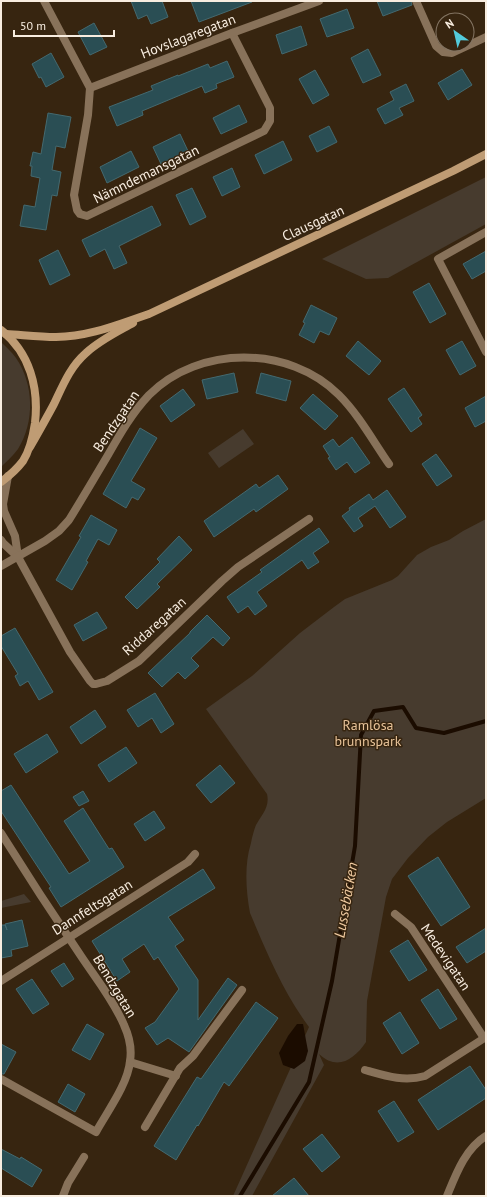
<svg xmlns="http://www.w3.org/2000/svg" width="487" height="1197" viewBox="0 0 487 1197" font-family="'PT Sans',sans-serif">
	<rect width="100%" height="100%" fill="#372510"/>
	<g fill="#473b2e">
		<polygon points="486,177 486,224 388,278 366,279 322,259"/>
		<path d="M1,342c5,5 11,10 15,16 18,26 19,64 2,91 -5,7 -12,13 -17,18z"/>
		<polygon points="243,429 254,444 219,468 208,453"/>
		<path d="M486,519v279l-39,24 -19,15 -20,21 -16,21 -6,18 -19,104 -1,41c-12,18 -29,29 -47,12l5,11 -72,131h-19l76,-169c-26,-35 -42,-74 -59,-114 -4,-22 -6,-48 1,-70 1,-6 3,-13 5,-18 6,-11 14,-18 11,-31l-61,-85 46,-33 48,-43 34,-26 11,-8 47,-19 6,-4 19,-21 14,-8 18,-7 14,-9z"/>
		<polygon points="24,894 31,902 1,908 1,901"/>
	</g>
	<polygon fill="#1b0c00" points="297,1024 303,1024 308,1051 305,1061 294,1069 283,1065 279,1053 288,1036"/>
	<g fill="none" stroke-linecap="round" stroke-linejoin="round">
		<polyline stroke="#1b0c00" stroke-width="4" points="240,1196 309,1082 332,981 355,846 361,735 374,711 403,707 416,728 444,733 486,721"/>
	</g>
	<g fill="#2a4e54" stroke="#44696f">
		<polygon points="131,1 162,1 168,17 151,24 147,15 138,19"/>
		<polygon points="191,1 252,1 252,2 199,22"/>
		<polygon points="377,1 411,1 412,5 383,16"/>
		<polygon points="347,9 354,28 327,37 320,19"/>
		<polygon points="94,23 107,47 90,55 78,32"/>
		<polygon points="301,26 307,45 282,54 276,35"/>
		<polygon points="368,49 381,75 363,83 351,58"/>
		<polygon points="51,53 64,77 46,87 41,77 39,78 32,64"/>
		<polygon points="227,61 234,77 216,84 217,88 205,93 202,86 142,111 143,115 117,126 109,107 153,90 151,86 178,75 178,76 208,64 210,68"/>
		<polygon points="462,69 472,85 448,100 438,83"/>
		<polygon points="315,70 329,95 313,104 299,79"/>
		<polygon points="406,84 414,101 399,108 403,115 385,124 377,109 394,100 390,92"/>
		<polygon points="239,105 247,122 221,134 213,118"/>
		<polygon points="48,113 71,117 65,148 56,146 52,170 61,172 57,196 52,195 46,230 20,226 24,205 35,207 40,178 31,176 32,166 30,166 33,152 41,154"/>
		<polygon points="329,126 337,142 317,152 309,136"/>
		<polygon points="180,134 188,151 161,164 153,147"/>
		<polygon points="283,141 292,160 264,174 255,155"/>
		<polygon points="131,151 139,167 107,183 100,167"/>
		<polygon points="232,168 240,187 222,196 213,177"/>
		<polygon points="192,188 206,217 190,225 176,195"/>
		<polygon points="152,206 161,225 119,246 127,263 114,269 105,249 90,257 82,240"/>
		<polygon points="58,250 70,275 50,285 39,260"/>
		<polygon points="486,251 486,271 472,279 463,264"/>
		<polygon points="429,283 446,314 430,323 413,292"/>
		<polygon points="311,305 337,318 329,335 320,331 314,343 299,335 305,323 303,322"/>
		<polygon points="358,341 381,361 369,375 346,356"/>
		<polygon points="462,341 476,366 460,375 446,350"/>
		<polygon points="234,373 238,392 207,399 202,380"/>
		<polygon points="261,373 291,381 286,401 256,393"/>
		<polygon points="404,388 422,415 418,418 422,424 411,432 388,399"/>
		<polygon points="183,389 195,405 171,422 160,406"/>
		<polygon points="313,394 338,416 325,430 300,408"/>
		<polygon points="486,396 486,421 475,427 465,408"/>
		<polygon points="140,428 157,438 131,481 145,489 138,500 132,497 126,508 103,494"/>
		<polygon points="352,437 370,463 355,473 347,462 336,470 328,458 330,457 323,446 333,439 339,447"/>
		<polygon points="436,454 452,476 437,486 422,464"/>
		<polygon points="278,475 288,489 256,512 254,509 214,537 204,521 256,484 259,488"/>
		<polygon points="387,490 406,517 390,528 375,506 358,518 363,526 354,532 342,516 350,510 349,508 369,494 373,500"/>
		<polygon points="91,515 117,530 109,545 98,539 86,561 88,562 72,590 56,580 81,537 79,536"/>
		<polygon points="319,528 329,542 313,553 319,562 308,569 302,560 257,592 267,606 255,615 248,606 238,613 227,597 262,572 260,570"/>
		<polygon points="179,536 192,550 157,584 160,587 137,609 125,597 160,562 157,559"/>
		<polygon points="97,612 107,628 83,641 74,625"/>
		<polygon points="207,615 230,638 223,646 213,637 191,658 199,666 185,679 178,672 162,687 148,673 190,633 190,632"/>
		<polygon points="15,628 53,692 39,700 28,681 20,686 15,676 18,674 1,646 1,636"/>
		<polygon points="155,693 174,724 161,733 152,718 138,727 127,710"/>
		<polygon points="95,710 106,727 81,744 70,727"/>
		<polygon points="47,734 58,752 26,773 14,754"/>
		<polygon points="126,747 137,763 109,782 98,765"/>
		<polygon points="220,765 235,783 211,803 196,785"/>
		<polygon points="11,785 69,874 90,861 64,821 83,808 109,849 112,848 124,867 61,907 49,888 51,887 1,811 1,791"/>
		<polygon points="83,791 89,801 79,806 73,797"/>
		<polygon points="154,811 165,828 145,841 134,824"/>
		<polygon points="438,857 470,907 441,926 408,876"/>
		<polygon points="203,869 215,888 168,917 184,940 175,946 198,980 198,1020 228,978 237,985 189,1052 168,1038 157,1045 145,1028 155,1022 179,989 158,957 154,960 144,944 122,959 130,972 117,981 92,941"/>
		<polygon points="22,920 28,946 11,950 12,956 1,958 1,925 5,925 7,930 5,924"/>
		<polygon points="486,928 486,951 467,963 456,947"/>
		<polygon points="408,940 427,970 409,981 390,951"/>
		<polygon points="64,963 74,979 62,987 51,971"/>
		<polygon points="32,979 49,1004 33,1014 16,989"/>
		<polygon points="438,989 457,1019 440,1029 421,1000"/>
		<polygon points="256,1002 278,1018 271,1028 229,1086 224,1082 198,1126 197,1125 176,1160 154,1146 197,1077 201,1079"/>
		<polygon points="400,1012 419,1043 402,1054 383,1023"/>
		<polygon points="87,1024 104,1034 90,1060 72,1050"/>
		<polygon points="1,1044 16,1052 4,1074 1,1074"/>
		<polygon points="470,1066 486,1090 486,1098 438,1130 418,1100"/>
		<polygon points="68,1084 85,1094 75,1112 58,1102"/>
		<polygon points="394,1101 414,1132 398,1142 378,1111"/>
		<polygon points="322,1134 340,1157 322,1172 303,1149"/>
		<polygon points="1,1149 20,1159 21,1157 42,1170 32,1187 1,1168"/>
		<polygon points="294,1178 309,1196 272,1196"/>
	</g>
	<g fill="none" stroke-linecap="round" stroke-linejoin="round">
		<g stroke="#88725a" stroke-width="8">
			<polyline points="130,1062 176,1076"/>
			<polyline points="145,1127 180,1068 193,1056 242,990"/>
		</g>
		<g stroke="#88725a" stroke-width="8">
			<polyline points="44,1 90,88 88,115 74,195 77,210 80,214 87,216 264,131 270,121 270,108 232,33"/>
			<polyline points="416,1 436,46 443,52 452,53 486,37"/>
			<polyline points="90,88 232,33 319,1"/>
			<polyline points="486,232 438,259 486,352"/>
			<polyline points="8,476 3,504 4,511 15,536 18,557"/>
			<polyline points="1,540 3,543 18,557 70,652 90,681 93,684 96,684 107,681 139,661 222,581 238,567 309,519"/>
			<path d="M1,566l44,-25 14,-10 10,-11c13,-21 26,-43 39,-65 12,-21 24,-42 41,-60 50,-50 140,-50 190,0 20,20 34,46 50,69"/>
			<path d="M1,833c25,40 51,80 78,120 15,23 34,46 45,72 5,11 8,24 6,36 -2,23 -23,51 -34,71l-95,-53"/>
			<polyline points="395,914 411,927 484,1038"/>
			<polyline points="1,981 188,862 195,854"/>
			<path d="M365,1070c21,6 39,12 60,6l61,-39"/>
			<polyline points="63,1196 68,1183 84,1157"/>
			<path d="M447,1196c9,-22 18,-47 39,-60"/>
		</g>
		<g stroke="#bf9c74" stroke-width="8">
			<path d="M1,330c29,23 38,58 34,93 -2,13 -5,27 -12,38 -6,8 -14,15 -22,21"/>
			<path d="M6,334c17,1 33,3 50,3 33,0 63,-13 93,-23l304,-143 33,-17"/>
			<path d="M30,447c8,-14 16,-28 24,-43 9,-19 16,-37 32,-51 14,-13 31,-21 47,-30"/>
		</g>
	</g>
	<g text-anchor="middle" stroke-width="3" stroke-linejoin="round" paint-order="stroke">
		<g font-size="14" fill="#f8ede0" stroke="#372510">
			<text transform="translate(188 36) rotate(-21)" y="5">Hovslagaregatan</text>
			<text transform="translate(146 174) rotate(-26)" y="5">Nämndemansgatan</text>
			<text transform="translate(313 223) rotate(-25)" y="5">Clausgatan</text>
			<text transform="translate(116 421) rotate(-56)" y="5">Bendzgatan</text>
			<text transform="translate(154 626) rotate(-42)" y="5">Riddaregatan</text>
			<text transform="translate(92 907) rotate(-32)" y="5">Dannfeltsgatan</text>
			<text transform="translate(446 957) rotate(56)" y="5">Medevigatan</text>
			<text transform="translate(115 986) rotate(59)" y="5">Bendzgatan</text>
		</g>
		<g font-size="14" fill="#e8c399" stroke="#372510">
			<text x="368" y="730">Ramlösa<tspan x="368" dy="16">brunnspark</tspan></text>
		</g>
		<g font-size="15" font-style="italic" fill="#f1cba1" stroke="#372510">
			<text transform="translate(346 900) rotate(-80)" y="5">Lussebäcken</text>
		</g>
	</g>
	<rect width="487" height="1197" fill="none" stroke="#f8ede0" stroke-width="4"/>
	<g transform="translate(455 32) rotate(326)"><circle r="19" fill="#372510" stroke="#847563"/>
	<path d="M0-3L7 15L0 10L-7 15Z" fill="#53cbdb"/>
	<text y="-6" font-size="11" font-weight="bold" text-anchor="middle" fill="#f8ede0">N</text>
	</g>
	<path d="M14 30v6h100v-6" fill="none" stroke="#f8ede0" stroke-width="2"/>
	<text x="20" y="30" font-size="12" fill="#f8ede0" stroke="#372510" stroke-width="3" paint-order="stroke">50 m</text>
</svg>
